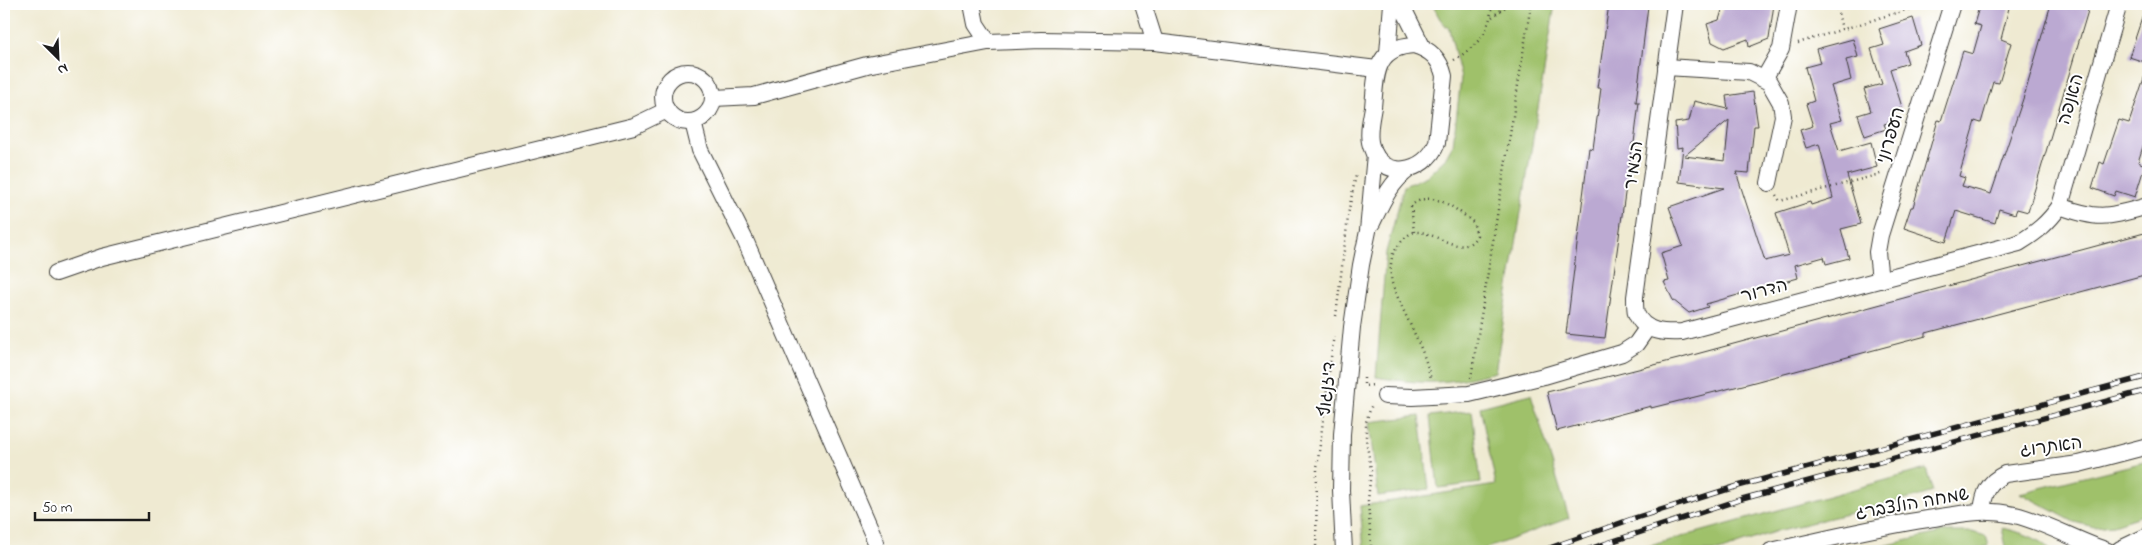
<svg xmlns="http://www.w3.org/2000/svg" width="2152" height="555" viewBox="0 0 2152 555" font-family="'Indie Flower','Playpen Sans Hebrew',sans-serif">
	<rect width="100%" height="100%" fill="#fff"/>
	<filter id="ink" filterUnits="userSpaceOnUse"><feTurbulence type="fractalNoise" baseFrequency=".02" numOctaves="2"/><feDisplacementMap in="SourceGraphic" scale="10" xChannelSelector="R" yChannelSelector="G"/><feConvolveMatrix kernelMatrix="1 2 1 2 8 2 1 2 1" color-interpolation-filters="sRGB"/></filter>
	<filter id="wash" filterUnits="userSpaceOnUse"><feTurbulence type="fractalNoise" baseFrequency=".0096" numOctaves="4" result="noise"/><feDisplacementMap in="SourceGraphic" scale="20" xChannelSelector="R" yChannelSelector="G"/><feGaussianBlur stdDeviation="1.12" result="paint"/><feColorMatrix in="noise" values="0 0 0 0 0 0 0 0 0 0 0 0 0 0 0 0 0 1.4 0 .05"/><feComposite in="paint" operator="in"/></filter>
	<g filter="url(#wash)">
		<rect width="100%" height="100%" fill="#efead2"/>
		<g fill="#9fc16a" stroke="#5e6e43">
			<path d="M1432,4h123l-60,368c-46,12 -72,13 -119,5l10,-125 18,-66 23,-10 18,-17 8,-14 8,-67 -12,-49 -9,-10z"/>
			<polygon points="1531,394 1569,518 1479,551 1364,551 1360,506 1496,485 1480,407"/>
			<polygon points="1472,411 1481,483 1438,488 1430,416"/>
			<polygon points="1420,416 1429,489 1378,496 1369,422"/>
			<polygon points="2148,461 2148,511 2143,515 2113,525 2094,527 2074,522 2020,493"/>
			<polygon points="1926,469 1933,492 1917,497 1777,531 1719,551 1631,551"/>
			<path d="M2002,528c19,5 35,8 49,23h-44z"/>
			<polygon points="1943,532 1972,532 1986,536 1989,546 1968,551 1862,551"/>
		</g>
		<g id="blocks">
			<g fill="#bba9d2" fill-rule="evenodd">
				<polygon points="1609,4 1648,6 1636,102 1639,102 1634,143 1632,143 1605,338 1566,334 1589,148 1593,149 1601,88 1597,88"/>
				<polygon points="1724,4 1774,4 1769,39 1749,47 1748,39 1724,48 1712,42 1707,24 1719,20"/>
				<polygon points="1980,4 2010,4 2001,39 2011,43 1999,83 1993,82 1981,123 1975,121 1959,176 1965,178 1962,186 1991,194 2026,90 2051,4 2090,4 2028,212 2017,209 2015,214 1999,209 1995,223 1956,211 1946,242 1904,228 1911,207 1913,207 1938,120 1941,121 1963,51 1973,54 1981,26 1974,24"/>
				<polygon points="2146,6 2148,6 2148,63 2129,57"/>
				<polygon points="1913,18 1921,45 1904,51 1908,63 1890,69 1902,107 1891,110 1894,121 1884,124 1886,129 1865,136 1858,115 1871,111 1864,89 1882,84 1871,49 1884,45 1879,29"/>
				<path d="M1853,39l5,18 -12,3 5,20 -20,6 11,34 -12,3 9,28 32,-9 6,25 -30,8 14,49 -20,5 8,29 -23,6 -2,-7 -29,8 3,13 -92,26 2,3 -19,6 -16,-13 -9,-18 5,-1 -8,-28 22,-7 -14,-39 55,-19 -45,-6 4,-35 -6,1 -2,-25 14,-2 5,-20 34,8 -2,-13 27,-4 5,34h-4l-5,47 -13,-1 29,89 24,-6 -13,-42 34,-11 1,3 22,-7 -14,-54 -13,4 -6,-18 13,-4 -7,-22 8,-3 -9,-34 15,-4 -4,-14zM1729,120l-4,41 -41,-5z"/>
				<polygon points="2146,72 2148,72 2148,131 2138,162 2145,165 2135,197 2116,191 2114,196 2092,188 2100,162 2104,164 2119,120 2129,123"/>
				<polygon points="2148,232 2148,274 1926,333 1926,336 1747,384 1651,408 1651,406 1557,431 1547,392 1678,359"/>
			</g>
		</g>
	</g>
	<g filter="url(#ink)">
		<use href="#blocks" fill-opacity="0" stroke="#3c3b37" stroke-width="1"/>
		<g fill="none" stroke-linecap="round" stroke-linejoin="round">
			<defs>
				<g id="minor">
					<polyline points="972,4 976,24 988,42"/>
					<polyline points="1143,4 1155,42"/>
					<polyline points="1401,4 1423,48"/>
					<path d="M1675,4l-40,293c0,4 0,12 1,16 8,20 29,20 46,19l337,-89c18,-11 29,-20 41,-37l59,-202"/>
					<path d="M1414,45c17,5 26,14 30,31l-7,67c-12,31 -55,38 -66,3 -4,-12 0,-27 2,-39 3,-31 1,-60 41,-62z"/>
					<polyline points="1388,53 1392,4"/>
					<polyline points="1666,67 1749,72 1769,82 1781,103 1783,116 1769,183"/>
					<circle cx="688" cy="97" r="25"/>
					<polyline points="1764,79 1781,49 1789,4"/>
					<polyline points="714,98 754,96 867,65 988,42 1041,40 1155,42 1377,69"/>
					<polyline points="693,122 700,150 745,240 876,542"/>
					<path d="M2060,206c40,15 48,11 88,0"/>
					<path d="M1372,223c10,-21 18,-40 37,-54"/>
					<polyline points="56,273 102,257 634,126 667,110"/>
					<polyline points="1880,280 1877,252 1880,235 1952,4"/>
					<polyline points="1385,396 1412,397 1469,394 1544,376 1622,353 1636,344 1648,327"/>
					<path d="M1982,511c2,-18 6,-29 23,-37l74,-10 69,-18"/>
					<polyline points="1344,551 1341,490 1342,434 1352,327 1361,265 1368,231 1375,154"/>
					<path d="M1771,551c52,-11 104,-24 157,-32 34,-5 53,-11 87,-4 32,8 62,26 93,36"/>
				</g>
				<polyline id="major" points="2121,551 2148,538"/>
			</defs>
			<use href="#minor" stroke="#3c3b37" stroke-width="18"/>
			<use href="#major" stroke="#3c3b37" stroke-width="22"/>
			<g stroke="#3c3b37" stroke-width="2.5" stroke-dasharray="1 4" stroke-linecap="butt">
				<polyline points="1836,4 1842,29"/>
				<polyline points="1900,4 1902,11"/>
				<polyline points="1492,17 1509,4"/>
				<polyline points="1798,43 1925,4"/>
				<path d="M1454,60c22,-13 38,-29 37,-56"/>
				<polyline points="1776,195 1780,201 1884,173"/>
				<path d="M1414,232l-3,-26c20,-18 44,2 62,16l4,13c-13,26 -42,-5 -62,-3 -9,2 -15,11 -20,18 -5,6 -5,26 -3,33 12,33 32,63 39,97"/>
				<polyline points="1336,316 1349,209 1356,175"/>
				<polyline points="1364,378 1364,386 1375,385"/>
				<polyline points="1471,378 1531,4"/>
				<polyline points="1371,546 1368,501 1371,470 1366,439 1366,422 1372,404"/>
				<polyline points="1316,551 1317,468 1334,334"/>
			</g>
			<use href="#minor" stroke="#fff" stroke-width="16"/>
			<use href="#major" stroke="#fff" stroke-width="20"/>
			<defs>
				<g id="rail">
					<polyline points="1541,551 1632,519 1738,486 2148,376"/>
					<polyline points="1583,551 1742,499 2148,390"/>
				</g>
			</defs>
			<use href="#rail" stroke="#1c1c1c" stroke-width="5.5"/>
			<use href="#rail" stroke="#fff" stroke-width="4" stroke-dasharray="11" stroke-linecap="butt"/>
		</g>
	</g>
	<g text-anchor="middle" stroke-width="4" stroke-linejoin="round" paint-order="stroke">
		<g font-size="18" fill="#1c1c1c" stroke="#fff">
			<text transform="translate(2070 99) rotate(-74)" y="6">האנפה</text>
			<text transform="translate(1890 135) rotate(-73)" y="6">העפרוני</text>
			<text transform="translate(1633 165) rotate(-82)" y="6">הזמיר</text>
			<text transform="translate(1764 290) rotate(-15)" y="6">הדרור</text>
			<text transform="translate(1326 389) rotate(-85)" y="6">דיזנגוף</text>
			<text transform="translate(2051 446) rotate(-8)" y="6">האתרוג</text>
			<text transform="translate(1912 503) rotate(-10)" y="6">שמחה הולצברג</text>
		</g>
	</g>
	<rect width="2152" height="555" fill="none" stroke="#fff" stroke-width="20"/>
	<g transform="translate(58 58) rotate(156)" stroke="#ffffff" stroke-width="4" paint-order="stroke">
	<path d="M0-4L9 19L0 12L-9 19Z" fill="#1c1c1c"/>
	<text y="-8" font-size="14" font-weight="bold" text-anchor="middle" fill="#1c1c1c">N</text>
	</g>
	<path d="M35 512v8h114v-8" fill="none" stroke="#1c1c1c" stroke-width="2.5"/>
	<text x="42" y="512" font-size="15" fill="#1c1c1c" stroke="#ffffff" stroke-width="4" paint-order="stroke">50 m</text>
</svg>
